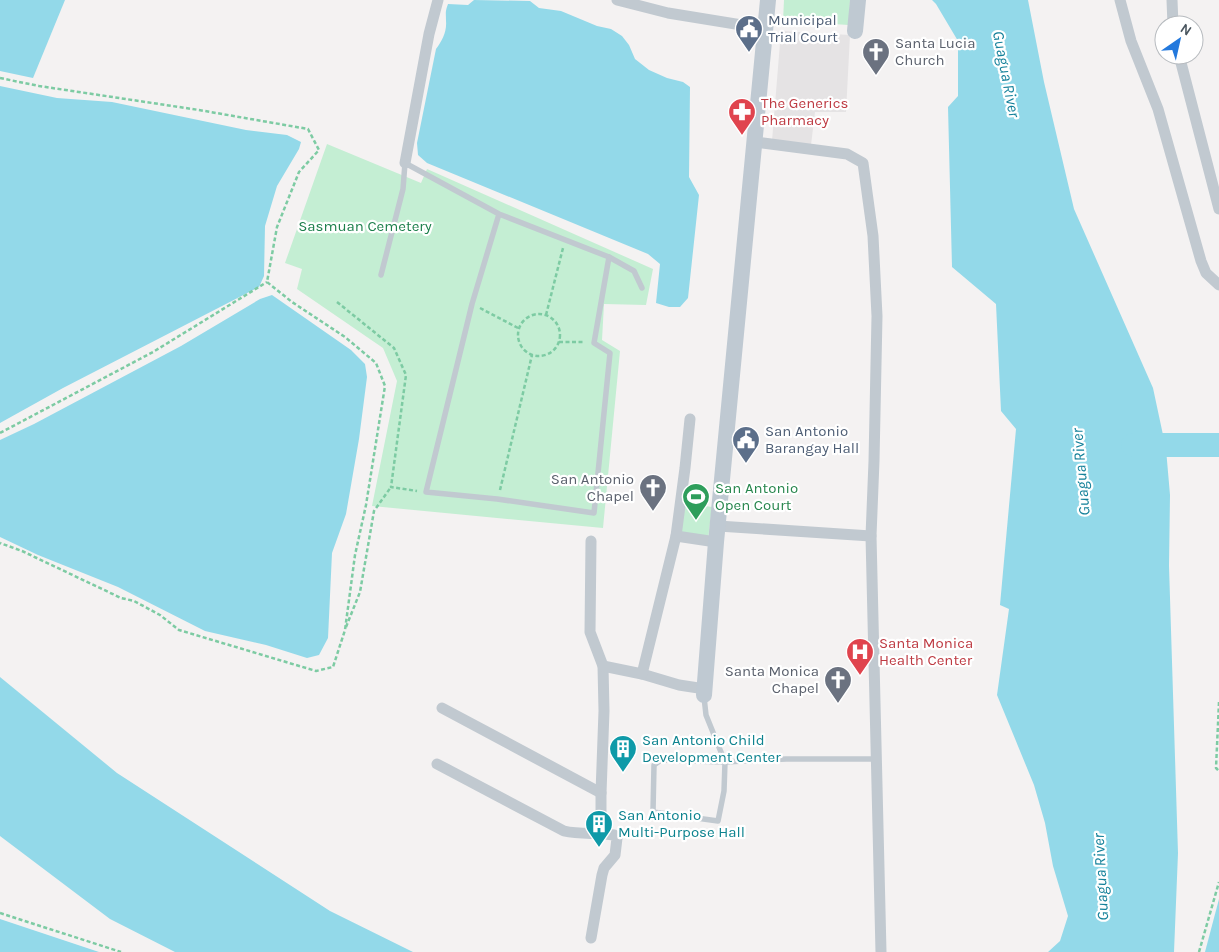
<svg xmlns="http://www.w3.org/2000/svg" width="1219" height="952" viewBox="0 0 1219 952" font-family="Karla,sans-serif">
	<rect width="100%" height="100%" fill="#f4f2f2"/>
	<polygon fill="#e5e3e4" points="781,31 850,35 846,112 815,112 811,145 772,141"/>
	<g fill="#c4eed3">
		<polygon points="784,0 850,0 849,25 783,21"/>
		<polygon points="327,144 421,183 427,169 653,269 646,305 604,304 602,340 620,351 603,528 372,506 397,381 383,348 297,289 302,269 285,263"/>
		<polygon points="683,503 712,507 708,539 680,535"/>
	</g>
	<g fill="#93d9e9">
		<polygon points="0,0 65,0 33,78 0,71"/>
		<path d="M474,0l56,1 9,7 22,3 36,15 14,3 11,7 7,9 6,14 14,11 18,8 16,4 7,5 -1,90 10,18 -11,103 -8,9h-11l-13,-4 4,-39 -12,-10 -221,-91 -9,-8 -1,-12 19,-94c6,-8 11,-17 10,-28 0,-8 -1,-9 2,-17l20,1z"/>
		<polygon points="932,0 1028,0 1044,82 1074,209 1153,388 1166,449 1170,495 1169,566 1178,853 1174,952 1048,952 1060,941 1068,916 1053,866 1045,823 1034,785 997,695 1009,609 1000,605 1016,429 1001,411 996,304 952,267 948,107 958,96 958,41 936,4"/>
		<polygon points="0,86 57,98 112,102 246,130 287,135 301,142 299,149 277,186 265,226 264,276 259,287 63,388 0,423"/>
		<polygon points="272,295 351,350 365,364 367,377 359,439 346,514 332,553 328,638 319,655 307,658 266,645 205,631 118,587 38,555 0,537 0,440 34,424 181,346 260,299"/>
		<polygon points="0,677 117,773 330,911 413,952 175,952 110,919 0,836"/>
		<polygon points="1219,899 1219,952 1205,952"/>
		<polygon points="0,919 99,952 0,952"/>
	</g>
	<g fill="none" stroke-linecap="round" stroke-linejoin="round">
		<polyline stroke="#93d9e9" stroke-width="24" points="1133,445 1219,445"/>
		<g stroke="#7dcba3" stroke-width="2.5" stroke-dasharray="4 2.5" stroke-linecap="butt">
			<polyline points="0,78 39,86 199,110 308,129 319,150 299,172 277,227 267,282 292,302 345,337 376,363 385,386 366,505 355,555 345,630 333,667 316,671 179,630 160,615 134,601 121,598 22,551 0,543"/>
			<polyline points="337,302 394,348 406,375 391,487 417,491"/>
			<polyline points="480,308 518,328"/>
			<circle cx="539" cy="335" r="21"/>
			<polyline points="546,315 563,248"/>
			<polyline points="559,342 585,342"/>
			<polyline points="0,433 153,352 267,282"/>
			<polyline points="500,490 532,355"/>
			<polyline points="346,627 360,592 374,511 391,487"/>
			<polyline points="1219,702 1216,768 1219,771"/>
			<polyline points="0,913 121,952"/>
			<polyline points="1199,952 1219,882"/>
		</g>
		<g stroke="#c1c9d0" stroke-width="5.5">
			<polyline points="609,257 634,271 642,288"/>
			<polyline points="381,275 403,189 405,163 499,214 609,257 594,343 610,353 594,513 497,499 426,492 472,304 499,214"/>
			<polyline points="704,697 706,715 725,762 786,759 876,759"/>
			<polygon points="661,760 725,762 724,791 718,821 653,812 654,765"/>
		</g>
		<g stroke="#c1c9d0" stroke-width="11">
			<polyline points="617,0 668,13 766,29"/>
			<polyline points="1120,0 1131,41 1158,109 1201,261 1206,273 1219,285"/>
			<polyline points="1172,0 1173,25"/>
			<polyline points="1179,55 1219,209"/>
			<polyline points="755,142 847,154 863,163 873,236 877,316 874,461 871,536 881,952"/>
			<polyline points="405,163 429,34 438,0"/>
			<polyline points="718,526 871,536"/>
			<polyline points="676,536 716,542"/>
			<polyline points="591,541 590,632 603,666 604,711 601,793 601,833"/>
			<polyline points="603,666 642,674 679,685 705,689"/>
			<polyline points="642,674 676,536 685,468 690,419"/>
			<polyline points="442,708 601,793"/>
			<path d="M437,764l127,67c17,4 33,1 50,4l3,3 -2,17 -11,13 -2,7 -11,63"/>
		</g>
		<g stroke="#bfc9d2" stroke-width="16">
			<polyline points="855,31 858,0"/>
			<polyline points="704,695 716,542 768,0"/>
		</g>
	</g>
	<defs>
		<symbol id="civic-pin" viewBox="-11 -11 22 30"><path d="M0 17L-7.5 6A9.5 9.5 0 1 1 7.5 6Z" fill="#5c6f8a" stroke="#fff"/><path d="M-.6-6.5H3V-4.5H.6V-3L4-1V1h2V6H-6V1h2V-1L-.6-3ZM-1.2 2.5V6h2.4V2.5Z" fill="#fff"/></symbol>
		<symbol id="church-pin" viewBox="-11 -11 22 30"><path d="M0 17L-7.5 6A9.5 9.5 0 1 1 7.5 6Z" fill="#6b7280" stroke="#fff"/><path d="M-1.2-6h2.4v3.5h3.3v2.4h-3.3V6h-2.4V-.1h-3.3v-2.4h3.3Z" fill="#fff"/></symbol>
		<symbol id="pharmacy-pin" viewBox="-11 -11 22 30"><path d="M0 17L-7.5 6A9.5 9.5 0 1 1 7.5 6Z" fill="#e0444e" stroke="#fff"/><path d="M-2-6h4v4h4v4h-4v4h-4v-4h-4v-4h4Z" fill="#fff"/></symbol>
		<symbol id="stadium-pin" viewBox="-11 -11 22 30"><path d="M0 17L-7.5 6A9.5 9.5 0 1 1 7.5 6Z" fill="#2e9e5b" stroke="#fff"/><path d="M0-5a6.5 5 0 1 0 0 10a6.5 5 0 1 0 0-10ZM-3.5-1.8h7v3.6h-7Z" fill="#fff"/></symbol>
		<symbol id="hospital-pin" viewBox="-11 -11 22 30"><path d="M0 17L-7.5 6A9.5 9.5 0 1 1 7.5 6Z" fill="#e0444e" stroke="#fff"/><path d="M-5-5h3v3.5h4V-5h3V5h-3V1.5h-4V5h-3Z" fill="#fff"/></symbol>
		<symbol id="building-pin" viewBox="-11 -11 22 30"><path d="M0 17L-7.5 6A9.5 9.5 0 1 1 7.5 6Z" fill="#0f9aa8" stroke="#fff"/><path d="M-4-6H4V6H1V3H-1V6H-4ZM-2.5-4.3h1.7v1.8h-1.7ZM.8-4.3h1.7v1.8H.8ZM-2.5-1h1.7V.8h-1.7ZM.8-1h1.7V.8H.8Z" fill="#fff"/></symbol>
	</defs>
	<g fill-rule="evenodd">
		<use href="#civic-pin" x="733" y="13" width="32" height="43"/>
		<use href="#church-pin" x="860" y="36" width="32" height="43"/>
		<use href="#pharmacy-pin" x="726" y="96" width="32" height="43"/>
		<use href="#civic-pin" x="730" y="424" width="32" height="43"/>
		<use href="#church-pin" x="637" y="472" width="32" height="43"/>
		<use href="#stadium-pin" x="680" y="481" width="32" height="43"/>
		<use href="#hospital-pin" x="844" y="636" width="32" height="43"/>
		<use href="#church-pin" x="822" y="664" width="32" height="43"/>
		<use href="#building-pin" x="607" y="733" width="32" height="43"/>
		<use href="#building-pin" x="583" y="808" width="32" height="43"/>
	</g>
	<g text-anchor="middle" stroke-width="4.5" stroke-linejoin="round" paint-order="stroke">
		<g font-size="15" fill="#4e5e75" stroke="#fff" text-anchor="start">
			<text x="768" y="25">Municipal<tspan x="768" dy="17">Trial Court</tspan></text>
			<text x="765" y="436">San Antonio<tspan x="765" dy="17">Barangay Hall</tspan></text>
		</g>
		<g font-size="15" fill="#5b616d" stroke="#fff" text-anchor="end">
			<text x="895" y="48" text-anchor="start">Santa Lucia<tspan x="895" dy="17">Church</tspan></text>
			<text x="634" y="484">San Antonio<tspan x="634" dy="17">Chapel</tspan></text>
			<text x="819" y="676">Santa Monica<tspan x="819" dy="17">Chapel</tspan></text>
		</g>
		<g font-size="15" fill="#be3a42" stroke="#fff" text-anchor="start">
			<text x="761" y="108">The Generics<tspan x="761" dy="17">Pharmacy</tspan></text>
			<text x="879" y="648">Santa Monica<tspan x="879" dy="17">Health Center</tspan></text>
		</g>
		<g font-size="15" fill="#1c7f4b" stroke="#fff">
			<text x="365" y="231">Sasmuan Cemetery</text>
		</g>
		<g font-size="15" fill="#27864d" stroke="#fff" text-anchor="start">
			<text x="715" y="493">San Antonio<tspan x="715" dy="17">Open Court</tspan></text>
		</g>
		<g font-size="15" fill="#0d838f" stroke="#fff" text-anchor="start">
			<text x="642" y="745">San Antonio Child<tspan x="642" dy="17">Development Center</tspan></text>
			<text x="618" y="820">San Antonio<tspan x="618" dy="17">Multi-Purpose Hall</tspan></text>
		</g>
		<g font-size="16" font-style="italic" fill="#14819a" stroke="#fff">
			<text transform="translate(1007 74) rotate(79)" y="6">Guagua River</text>
			<text transform="translate(1080 472) rotate(-95)" y="6">Guagua River</text>
			<text transform="translate(1100 877) rotate(-93)" y="6">Guagua River</text>
		</g>
	</g>
	<g transform="translate(1179 40) rotate(34)"><circle r="24" fill="#ffffff" stroke="#b7bbbf"/>
	<path d="M0-4L9 19L0 12L-9 19Z" fill="#2379dd"/>
	<text y="-8" font-size="14" font-weight="bold" text-anchor="middle" fill="#4a565f">N</text>
	</g>
</svg>
